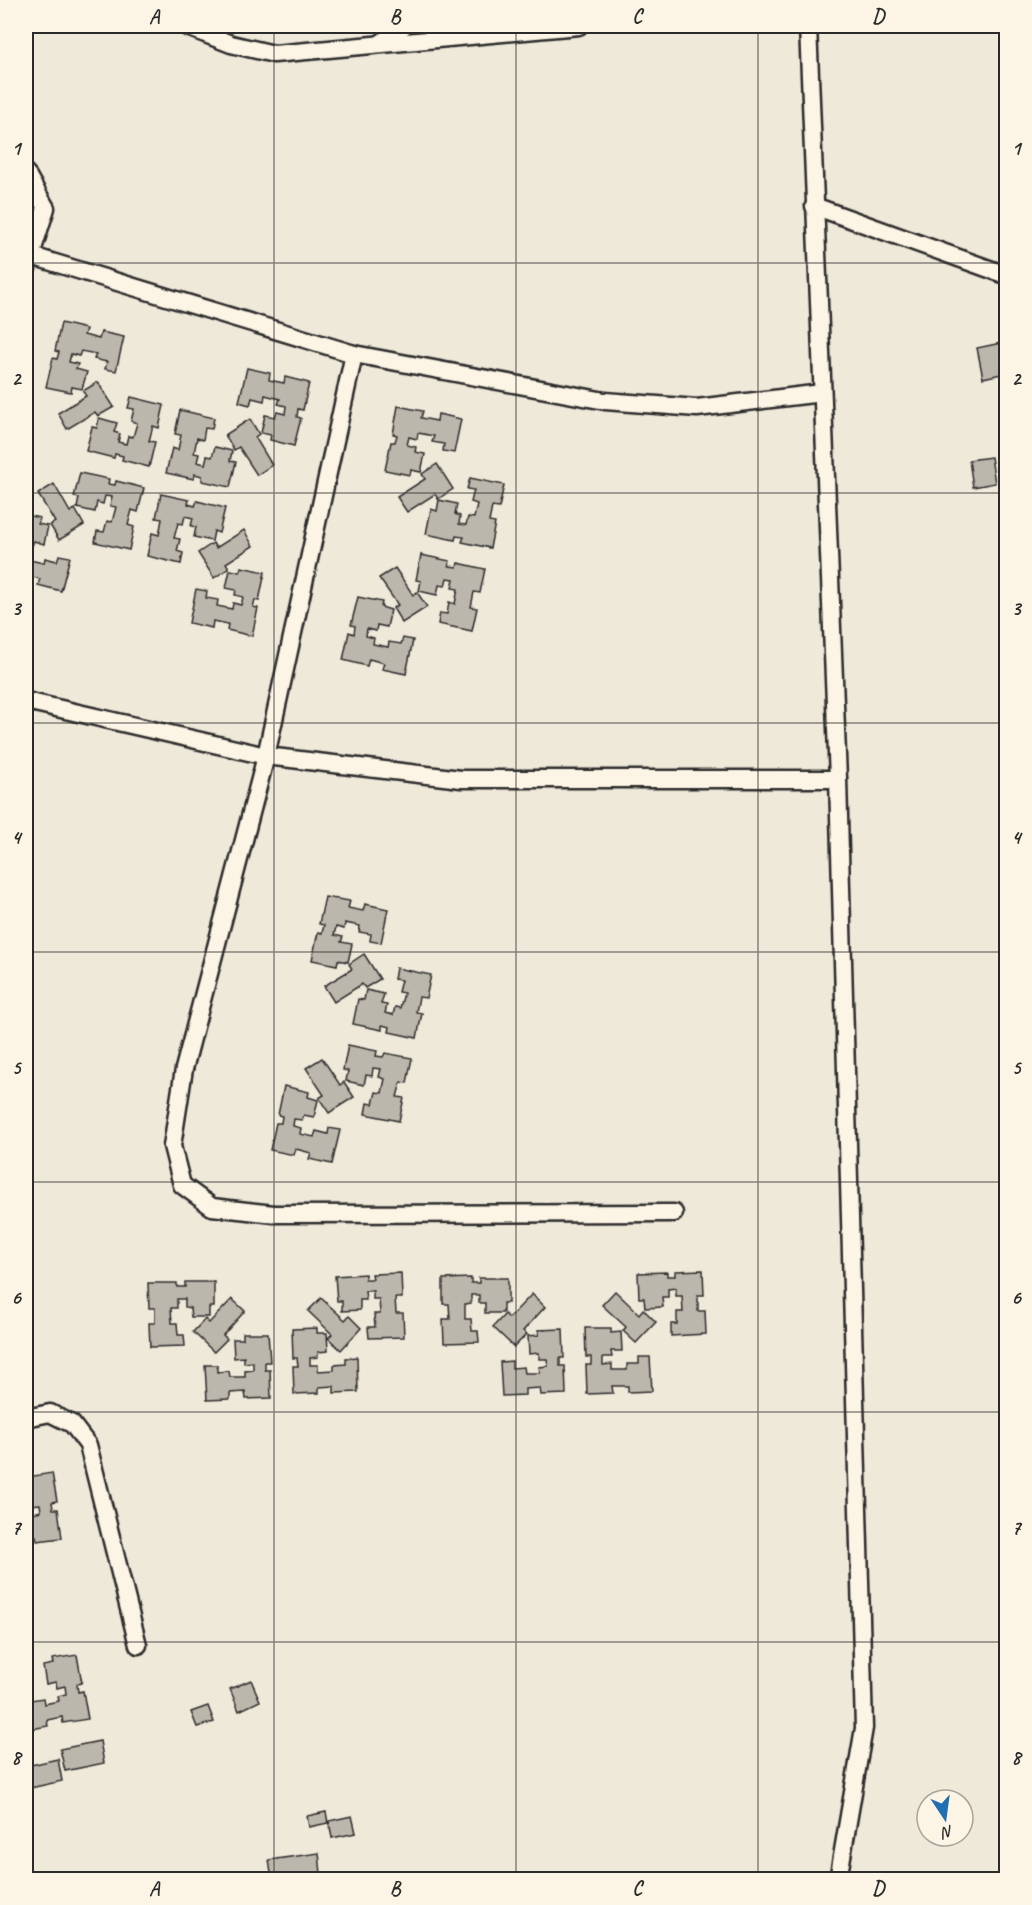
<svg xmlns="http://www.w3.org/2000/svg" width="1032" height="1905" viewBox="0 0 1032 1905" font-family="Caveat,sans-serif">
	<rect width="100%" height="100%" fill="#efe9da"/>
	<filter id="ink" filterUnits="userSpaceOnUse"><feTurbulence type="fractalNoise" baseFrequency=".0167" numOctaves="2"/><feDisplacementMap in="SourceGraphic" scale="12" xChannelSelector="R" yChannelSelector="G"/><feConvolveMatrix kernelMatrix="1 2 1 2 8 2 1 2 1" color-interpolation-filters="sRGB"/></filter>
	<g filter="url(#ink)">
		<g fill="#bcb7ac" stroke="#2b2b2b" stroke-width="1.5">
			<polygon points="61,323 86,329 84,335 99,339 101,332 124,337 116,371 105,369 107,362 94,359 96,354 81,351 79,356 71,354 69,362 78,364 76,369 87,372 82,389 72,387 71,392 46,387 53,358 57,359 59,352 55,351"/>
			<polygon points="1006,342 1006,373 983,378 977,348"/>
			<polygon points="247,368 270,373 269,380 284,383 285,377 309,383 303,410 298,409 297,417 301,418 294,446 270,440 271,435 261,433 265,415 275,417 277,412 285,414 286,406 278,404 280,399 265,395 264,401 252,398 250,405 239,402"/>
			<polygon points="98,382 114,407 98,416 95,412 67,429 58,413 86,396 83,391"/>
			<polygon points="131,397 164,405 159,428 153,426 149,441 155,442 149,467 122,460 123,456 115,454 114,458 86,451 92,427 97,428 99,418 117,423 114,432 120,434 118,442 126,444 128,436 133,437 137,423 131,421 134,409 128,408"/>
			<polygon points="398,406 423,411 421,418 437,421 438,414 461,419 454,453 443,451 444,444 432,442 434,436 418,433 417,439 409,437 407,445 416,447 415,452 425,454 421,472 411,470 410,475 385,470 391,442 395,442 397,435 393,434"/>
			<polygon points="180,410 214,418 212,429 205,428 203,440 197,438 194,453 199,454 197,462 205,464 207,456 212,457 215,447 232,451 230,461 236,462 230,487 202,481 202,476 195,474 194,479 166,473 172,448 178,450 181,435 175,434"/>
			<polygon points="250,419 259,434 255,437 272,465 257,475 239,447 234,450 225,435"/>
			<polygon points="991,457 995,483 973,487 969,460"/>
			<polygon points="437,464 453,489 438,499 435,494 407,512 397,497 425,479 422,474"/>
			<polygon points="80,473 109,479 108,484 115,485 116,481 144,488 138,512 132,510 128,525 134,527 129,550 95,542 97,531 104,532 107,521 112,522 116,507 110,506 112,497 105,496 103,504 97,502 95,512 77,508 79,498 74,497"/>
			<polygon points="470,478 504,485 499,508 492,507 489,522 495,523 490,548 462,542 464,537 456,536 455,540 426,534 431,509 437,511 439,500 457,504 455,514 460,516 459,524 466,525 468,517 474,518 477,504 471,502 474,490 467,489"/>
			<polygon points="54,484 70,512 75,509 84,525 59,540 50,525 55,522 38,494"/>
			<polygon points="161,494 189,500 188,504 195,506 197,501 225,508 219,533 214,531 212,541 194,537 196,527 191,526 193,518 185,516 183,524 178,523 174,538 180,539 177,551 183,553 181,564 147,556 152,533 159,535 162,519 156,518"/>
			<polygon points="26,515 40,518 38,524 48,526 44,544 34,541 32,546 26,545"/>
			<polygon points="244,530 253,546 226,563 229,568 214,578 198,553 213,543 216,548"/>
			<polygon points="26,553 30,554 29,560 44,563 45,558 57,561 59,555 70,557 61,591 38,585 40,579 26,575"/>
			<polygon points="421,555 450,561 449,566 457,567 458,563 485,569 480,593 474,592 471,607 477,608 472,631 438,624 440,613 447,614 449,602 455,604 458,589 452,588 454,579 447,578 445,586 439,585 437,595 419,591 421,581 416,580"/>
			<polygon points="241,567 265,572 259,601 255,600 253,607 258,608 252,636 227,630 228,624 213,621 212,628 189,623 196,589 207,591 206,598 218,600 217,606 232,609 233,603 241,605 243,597 235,595 236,590 226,588 230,570 240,572"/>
			<polygon points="395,568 413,595 417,592 427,607 402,623 393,608 398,605 379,578"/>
			<polygon points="358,597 382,602 381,607 391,610 387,627 377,625 376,631 367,629 366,636 374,638 373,644 388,647 389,642 401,644 403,638 413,640 406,674 382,669 384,663 369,659 367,666 343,660 349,632 354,634 355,626 351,625"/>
			<polygon points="325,897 350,901 348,908 363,911 365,904 388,909 381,943 370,941 371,934 359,932 360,926 345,923 344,929 336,927 334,935 343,937 341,942 352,944 348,962 338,960 337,965 312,960 318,932 322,933 324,925 319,924"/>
			<polygon points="364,954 380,979 365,988 362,984 334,1002 324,986 352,969 349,964"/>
			<polygon points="396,968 431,975 426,998 419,997 416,1012 422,1013 417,1038 389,1032 390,1027 382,1025 382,1030 353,1024 358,999 364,1000 366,990 384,994 381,1004 387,1005 385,1013 393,1015 395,1007 400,1008 404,993 398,992 401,980 394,979"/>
			<polygon points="348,1045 377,1051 376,1056 383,1057 385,1053 412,1058 407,1083 401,1082 397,1097 404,1098 399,1121 365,1114 367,1103 373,1104 376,1092 382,1093 385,1079 379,1077 381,1069 373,1068 372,1076 366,1075 364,1085 346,1081 348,1071 343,1070"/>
			<polygon points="322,1058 340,1085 344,1082 354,1097 329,1113 319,1098 324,1095 306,1068"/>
			<polygon points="284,1086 309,1092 308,1097 318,1100 314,1117 304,1115 302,1120 294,1119 293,1126 301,1128 300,1134 314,1137 316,1131 328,1134 329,1128 340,1130 332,1164 309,1159 311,1153 296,1149 294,1155 270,1150 276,1123 281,1123 282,1116 278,1115"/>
			<polygon points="703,1270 704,1295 698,1295 698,1311 705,1311 706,1334 671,1336 671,1324 677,1324 677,1312 683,1312 682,1296 676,1296 676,1288 668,1289 668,1297 662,1297 663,1307 645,1308 644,1298 639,1298 638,1273 667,1272 667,1276 675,1276 675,1271"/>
			<polygon points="401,1273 402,1298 395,1298 396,1313 403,1313 404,1337 369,1338 368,1327 375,1327 374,1314 380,1314 379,1299 373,1299 373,1291 365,1291 366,1300 360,1300 360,1310 342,1311 342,1301 337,1301 335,1276 365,1274 365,1279 373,1279 372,1274"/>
			<polygon points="471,1278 471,1283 479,1283 479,1278 508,1278 508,1303 503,1303 503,1313 485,1313 485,1303 479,1303 479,1295 471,1295 471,1303 465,1304 465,1319 471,1319 472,1331 478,1331 479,1342 444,1343 443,1319 450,1319 449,1304 443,1304 443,1279"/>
			<polygon points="185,1282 214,1282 214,1307 209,1307 209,1317 191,1317 190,1308 185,1307 185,1299 177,1299 177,1308 171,1308 172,1323 177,1323 178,1335 184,1335 185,1346 150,1347 149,1323 155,1323 155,1308 149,1308 148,1283 177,1283 177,1287 185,1287"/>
			<polygon points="615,1291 639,1314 643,1309 656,1322 636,1343 623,1331 626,1327 602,1305"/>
			<polygon points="532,1294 545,1307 523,1331 527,1334 514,1347 493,1327 505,1314 509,1318"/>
			<polygon points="321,1298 345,1320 349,1316 361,1328 341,1350 328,1338 332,1334 308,1311"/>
			<polygon points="232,1299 245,1311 223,1335 227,1339 214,1352 193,1332 205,1319 209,1323"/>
			<polygon points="317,1328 317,1333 327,1333 328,1351 318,1352 318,1357 310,1358 310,1365 318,1365 318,1371 334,1370 334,1365 346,1364 346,1358 357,1357 358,1392 334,1393 334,1386 319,1387 319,1393 294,1394 293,1366 298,1366 297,1358 293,1358 292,1329"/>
			<polygon points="585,1328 611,1328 611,1333 621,1332 622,1351 611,1351 612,1357 603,1357 603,1365 612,1364 612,1370 627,1370 627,1364 639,1364 639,1357 650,1357 652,1391 628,1392 628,1386 612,1386 613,1393 587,1394 586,1365 591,1365 591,1357 586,1357"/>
			<polygon points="563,1329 564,1358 560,1358 560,1366 565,1366 566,1394 541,1395 540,1388 525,1389 525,1395 502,1396 500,1362 512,1361 512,1368 524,1367 525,1373 540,1373 539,1367 548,1366 547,1359 539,1359 539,1353 529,1354 528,1336 539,1335 538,1330"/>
			<polygon points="243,1333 268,1333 270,1362 265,1362 265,1370 270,1370 271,1398 246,1399 245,1392 230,1393 230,1399 207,1400 205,1365 217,1365 217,1372 229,1371 230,1377 245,1377 245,1371 253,1370 253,1362 244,1363 244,1357 234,1358 233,1339 243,1339"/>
			<polygon points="52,1473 57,1501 52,1502 53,1509 58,1509 62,1538 37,1541 36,1536 26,1538 26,1519 33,1518 33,1513 41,1511 40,1504 31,1505 31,1499 26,1500 26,1484 28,1483 27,1477"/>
			<polygon points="77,1655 82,1683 77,1684 78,1692 83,1691 88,1719 63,1723 62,1717 47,1720 48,1726 26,1730 26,1695 30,1694 31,1700 43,1698 44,1704 59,1701 58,1696 66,1694 65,1686 57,1688 56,1682 46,1684 43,1666 53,1664 52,1659"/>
			<polygon points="251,1680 260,1701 239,1711 230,1689"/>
			<polygon points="208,1706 214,1722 197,1727 191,1712"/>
			<polygon points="100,1741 104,1763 65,1771 60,1749"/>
			<polygon points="58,1759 62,1781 26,1789 26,1766"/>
			<polygon points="326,1812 328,1823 309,1827 307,1816"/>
			<polygon points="352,1816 356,1833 332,1838 329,1821"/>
			<polygon points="319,1853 321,1874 272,1880 269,1860"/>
		</g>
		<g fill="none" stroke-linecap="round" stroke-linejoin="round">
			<defs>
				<g id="street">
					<polyline points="185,26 231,44 274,54 579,26"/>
					<polyline points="808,26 838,779 864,1728 838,1880"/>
					<polyline points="381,43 404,26"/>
					<polyline points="26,173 46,208 26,271"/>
					<polyline points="814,206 1006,275"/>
					<polyline points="32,256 354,354 605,401 697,408 822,393"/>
					<polyline points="354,354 266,756 184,1069 172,1146 182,1185 212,1207 274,1214 674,1213"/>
					<polyline points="26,701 266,756 461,779 838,779"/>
					<polyline points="26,1418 50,1413 72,1424 88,1445 138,1645"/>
				</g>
			</defs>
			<use href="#street" stroke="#2b2b2b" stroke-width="21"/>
			<use href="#street" stroke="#fcf5e5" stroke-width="16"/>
		</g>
	</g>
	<path fill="none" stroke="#2b2b2b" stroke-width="1.5" stroke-opacity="0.55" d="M274,26v1854M516,26v1854M758,26v1854M26,263h980M26,493h980M26,723h980M26,952h980M26,1182h980M26,1412h980M26,1642h980"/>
	<rect width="1032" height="1905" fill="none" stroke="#fcf5e5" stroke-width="66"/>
	<g transform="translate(945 1818) rotate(167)"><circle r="28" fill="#fcf5e5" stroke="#a8a49b" stroke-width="1.5"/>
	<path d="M0-4.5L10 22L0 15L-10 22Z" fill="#1f6fb2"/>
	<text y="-9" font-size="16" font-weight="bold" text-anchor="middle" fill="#2b2b2b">N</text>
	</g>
	<rect x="33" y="33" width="966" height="1839" fill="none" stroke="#2b2b2b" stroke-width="2"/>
	<g font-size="20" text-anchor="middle" font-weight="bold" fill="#2b2b2b">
		<text x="154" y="23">A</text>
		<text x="395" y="23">B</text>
		<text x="637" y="23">C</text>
		<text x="878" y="23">D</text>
		<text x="16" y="155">1</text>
		<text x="1016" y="155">1</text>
		<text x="16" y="385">2</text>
		<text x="1016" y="385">2</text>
		<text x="16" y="615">3</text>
		<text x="1016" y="615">3</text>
		<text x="16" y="844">4</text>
		<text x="1016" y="844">4</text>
		<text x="16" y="1074">5</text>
		<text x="1016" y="1074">5</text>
		<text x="16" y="1304">6</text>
		<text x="1016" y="1304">6</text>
		<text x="16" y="1534">7</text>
		<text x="1016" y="1534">7</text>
		<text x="16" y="1764">8</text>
		<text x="1016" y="1764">8</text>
		<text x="154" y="1895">A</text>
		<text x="395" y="1895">B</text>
		<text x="637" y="1895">C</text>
		<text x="878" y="1895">D</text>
	</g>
</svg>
